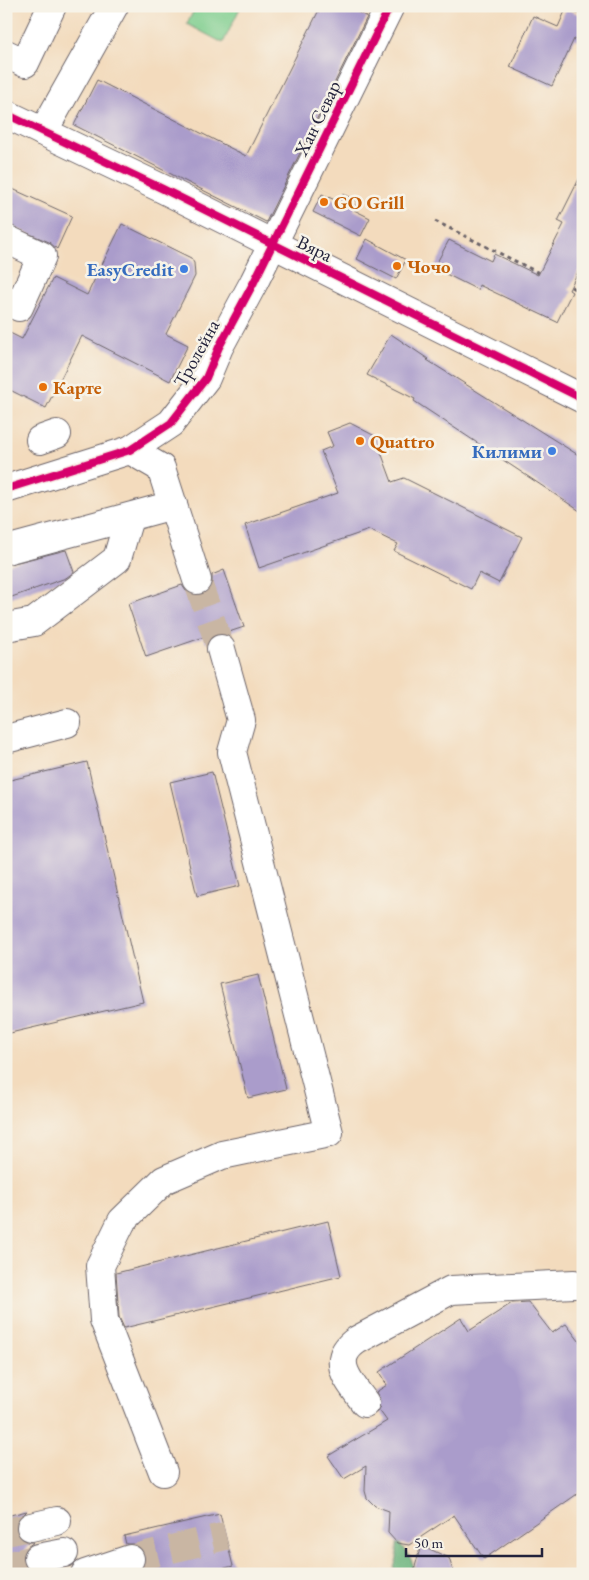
<svg xmlns="http://www.w3.org/2000/svg" width="589" height="1580" viewBox="0 0 589 1580" font-family="'EB Garamond',serif">
	<rect width="100%" height="100%" fill="#f7f3e8"/>
	<filter id="ink" filterUnits="userSpaceOnUse"><feTurbulence type="fractalNoise" baseFrequency=".02" numOctaves="2"/><feDisplacementMap in="SourceGraphic" scale="10" xChannelSelector="R" yChannelSelector="G"/><feConvolveMatrix kernelMatrix="1 2 1 2 8 2 1 2 1" color-interpolation-filters="sRGB"/></filter>
	<filter id="wash" filterUnits="userSpaceOnUse"><feTurbulence type="fractalNoise" baseFrequency=".0096" numOctaves="4" result="noise"/><feDisplacementMap in="SourceGraphic" scale="20" xChannelSelector="R" yChannelSelector="G"/><feGaussianBlur stdDeviation="1.12" result="paint"/><feColorMatrix in="noise" values="0 0 0 0 0 0 0 0 0 0 0 0 0 0 0 0 0 1.4 0 .05"/><feComposite in="paint" operator="in"/></filter>
	<g filter="url(#wash)">
		<rect width="100%" height="100%" fill="#f3dbbd"/>
		<polygon fill="#7ece8e" stroke="#507864" points="196,6 241,6 223,43 187,24"/>
		<path fill="#66b179" stroke="#446a5a" d="M397,1543c9,4 18,21 18,31h-23l5,-16z"/>
		<g id="blocks">
			<g fill="#aa9ccb">
				<polygon points="321,6 346,6 367,17 266,222 74,125 97,80 246,156"/>
				<polygon points="566,9 583,16 583,43 574,39 552,86 510,67 533,16 558,27"/>
				<polygon points="583,171 583,262 569,290 572,292 557,322 479,285 478,290 434,268 449,240 491,261 494,254 538,275 564,224 558,221"/>
				<polygon points="6,186 72,216 57,249 49,242 6,224"/>
				<polygon points="322,194 339,202 343,194 358,201 354,210 370,218 361,236 313,212"/>
				<polygon points="122,224 191,258 194,263 195,276 166,334 188,345 170,381 82,336 46,408 6,388 6,331 22,339 53,278 87,295"/>
				<polygon points="367,239 406,260 396,279 357,259"/>
				<polygon points="391,334 428,359 427,360 583,458 583,513 414,401 415,399 367,375"/>
				<polygon points="350,423 375,436 392,482 404,478 522,537 499,583 479,573 471,589 394,551 398,544 369,530 259,568 245,525 338,493 321,451 333,446 327,432"/>
				<polygon points="66,550 74,572 66,578 6,599 6,565"/>
				<polygon points="224,570 244,627 226,633 227,635 216,634 210,638 206,644 204,637 146,657 128,604 182,585 186,591 193,595 202,595 209,590 212,584 212,575"/>
				<polygon points="87,762 143,1002 6,1034 6,781"/>
				<polygon points="212,772 240,886 197,896 170,782"/>
				<polygon points="258,975 286,1089 248,1098 220,984"/>
				<polygon points="328,1221 341,1276 124,1328 119,1317 116,1273"/>
				<polygon points="528,1302 552,1333 566,1324 583,1346 583,1490 484,1559 454,1515 409,1545 397,1543 388,1533 389,1511 375,1506 367,1498 365,1491 366,1466 344,1479 328,1456 387,1421 379,1410 380,1401 376,1392 387,1385 379,1372 461,1318 469,1331 512,1303"/>
				<polygon points="27,1511 16,1522 16,1530 20,1538 27,1542 34,1542 27,1547 23,1553 23,1560 26,1568 32,1573 41,1574 6,1574 6,1516"/>
				<polygon points="220,1514 233,1566 202,1574 135,1574 142,1569 145,1563 145,1555 140,1547 134,1544 126,1544 124,1536"/>
				<polygon points="421,1545 449,1558 454,1574 413,1574"/>
			</g>
		</g>
	</g>
	<g filter="url(#ink)">
		<use href="#blocks" fill-opacity="0" stroke="#6b6368" stroke-width="1"/>
		<g fill="none" stroke-linecap="round" stroke-linejoin="round">
			<g stroke="#c9b6a3" stroke-width="28" stroke-dasharray="28 14" stroke-linecap="butt">
				<polyline points="197,580 221,649"/>
				<polyline points="6,1532 31,1527"/>
				<polyline points="130,1559 226,1536"/>
				<polyline points="6,1566 38,1558"/>
			</g>
			<defs>
				<g id="minor">
					<polyline points="6,54 25,63 52,6"/>
					<polyline points="6,114 163,189 583,399"/>
					<polyline points="43,132 114,6"/>
					<polyline points="6,239 42,256 19,307 6,301"/>
					<polyline points="40,440 57,434"/>
					<polyline points="130,450 161,468 197,580"/>
					<polyline points="6,489 130,450 171,423 206,378 219,347 254,282 390,6"/>
					<polyline points="6,550 173,505"/>
					<polyline points="6,627 34,622 117,559 129,518"/>
					<polyline points="6,739 67,723"/>
					<path d="M365,1403c-15,-21 -37,-43 -8,-63l94,-50 123,-6"/>
					<polyline points="163,1472 104,1320 100,1266 122,1221 164,1180 222,1155 329,1133 232,752 241,720 221,649"/>
					<polyline points="31,1527 57,1521"/>
					<polyline points="38,1558 64,1553"/>
					<polyline points="85,1574 130,1559"/>
				</g>
			</defs>
			<use href="#minor" stroke="#6b6368" stroke-width="30"/>
			<g stroke="#6b6368" stroke-width="3" stroke-dasharray="4 4" stroke-linecap="butt">
				<polyline points="435,221 539,273"/>
				<polyline points="571,287 583,293"/>
			</g>
			<use href="#minor" stroke="#fff" stroke-width="28"/>
			<defs>
				<g id="cycleway">
					<polyline points="6,114 163,189 583,399"/>
					<polyline points="6,489 130,450 171,423 206,378 219,347 254,282 390,6"/>
				</g>
			</defs>
			<use href="#cycleway" stroke="#f7f3e8" stroke-width="11"/>
			<use href="#cycleway" stroke="#d6006c" stroke-width="8"/>
		</g>
	</g>
	<g fill="#e8710a" stroke="#f7f3e8" stroke-width="2">
		<circle cx="324" cy="202" r="5"/>
		<circle cx="397" cy="266" r="5"/>
		<circle cx="43" cy="387" r="5"/>
		<circle cx="360" cy="441" r="5"/>
	</g>
	<g fill="#3f7fe0" stroke="#f7f3e8" stroke-width="2">
		<circle cx="184" cy="269" r="5"/>
		<circle cx="552" cy="451" r="5"/>
	</g>
	<g text-anchor="middle" stroke-width="5" stroke-linejoin="round" paint-order="stroke">
		<g font-size="19" fill="#22223b" stroke="#f7f3e8">
			<text transform="translate(317 118) rotate(-64)" y="7">Хан Севар</text>
			<text transform="translate(315 248) rotate(26)" y="7">Вяра</text>
			<text transform="translate(196 353) rotate(-61)" y="7">Тролейна</text>
		</g>
		<g font-size="19" font-weight="bold" fill="#c56008" stroke="#f7f3e8" text-anchor="start">
			<text x="334" y="209">GO Grill</text>
			<text x="407" y="273">Чочо</text>
			<text x="53" y="394">Карте</text>
			<text x="370" y="448">Quattro</text>
		</g>
		<g font-size="19" font-weight="bold" fill="#366cbe" stroke="#f7f3e8" text-anchor="end">
			<text x="174" y="276">EasyCredit</text>
			<text x="542" y="458">Килими</text>
		</g>
	</g>
	<rect width="589" height="1580" fill="none" stroke="#f7f3e8" stroke-width="25"/>
	<path d="M406 1548v8h136v-8" fill="none" stroke="#22223b" stroke-width="2.5"/>
	<text x="414" y="1548" font-size="15" fill="#22223b" stroke="#f7f3e8" stroke-width="4" paint-order="stroke">50 m</text>
</svg>
